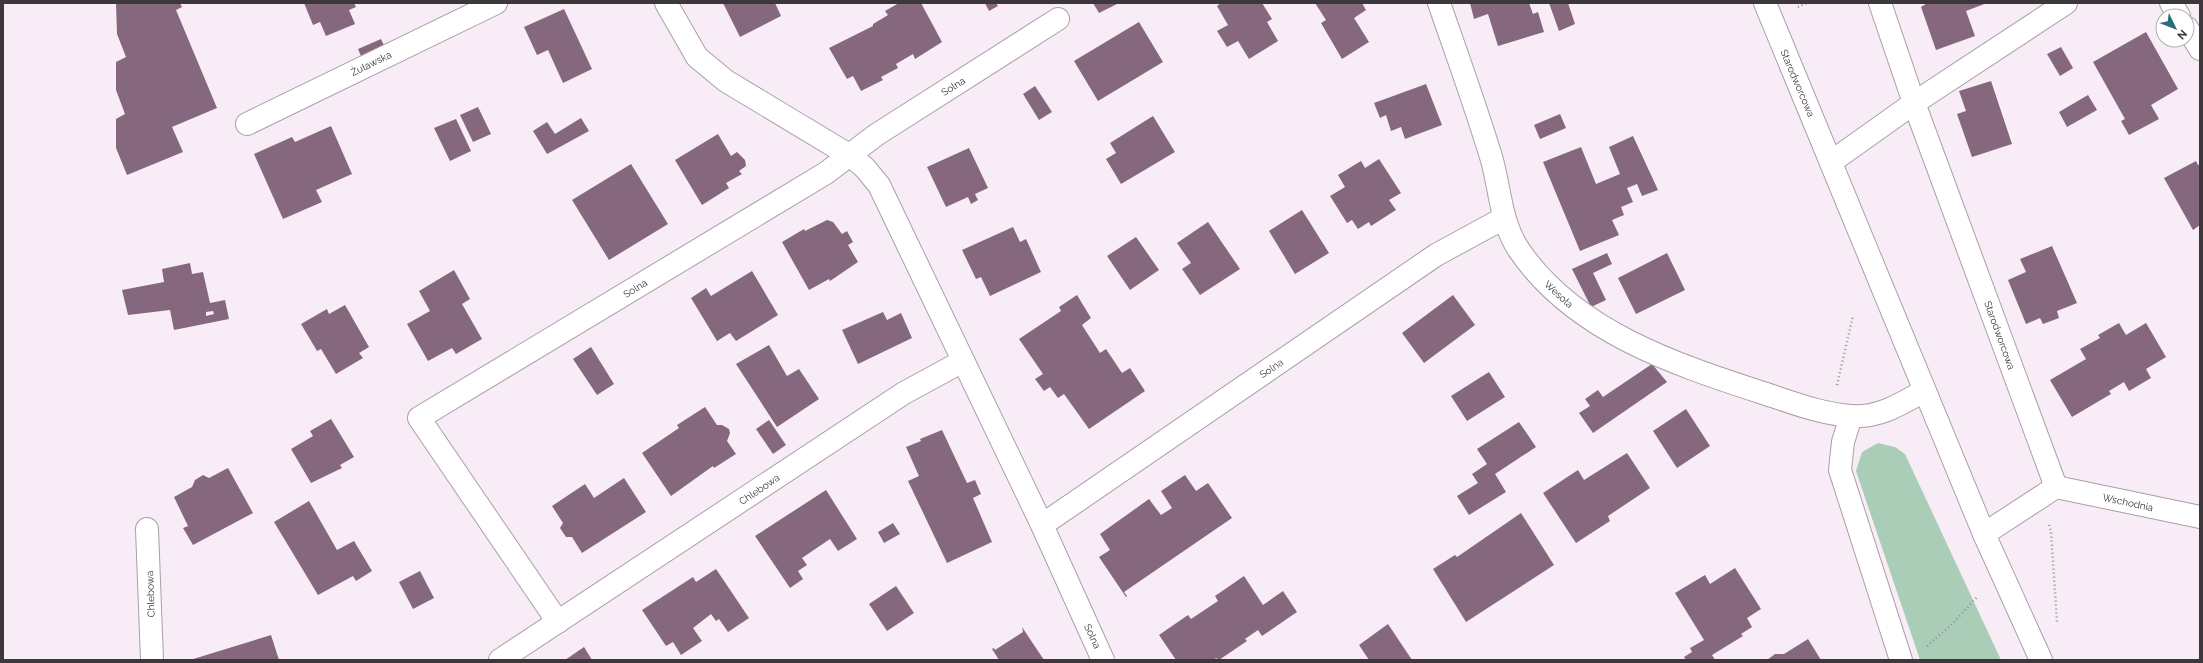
<svg xmlns="http://www.w3.org/2000/svg" width="2203" height="663" viewBox="0 0 2203 663" font-family="Raleway,sans-serif">
	<rect width="100%" height="100%" fill="#f8edf7"/>
	<polygon fill="#aacdb8" points="1878,443 1895,447 1905,454 2001,660 1920,660 1856,471 1862,452"/>
	<g fill="#85687d" fill-rule="evenodd">
		<polygon points="118,3 180,3 182,7 176,10 217,108 172,127 183,152 127,175 116,148 116,119 125,114 116,90 116,62 126,57 117,34 116,4"/>
		<polygon points="304,3 354,3 356,7 349,10 355,24 326,36 320,22 313,25"/>
		<polygon points="723,3 775,3 781,16 740,37"/>
		<polygon points="899,3 921,3 942,42 915,59 913,54 896,64 898,68 881,77 883,80 861,91 853,76 847,79 829,48 873,26 873,24 888,15 885,11"/>
		<polygon points="985,3 996,3 998,6 989,11"/>
		<polygon points="1093,3 1119,3 1099,13"/>
		<polygon points="1221,3 1262,3 1272,19 1267,22 1278,41 1249,59 1238,41 1227,47 1217,31 1228,25 1217,6"/>
		<polygon points="1315,3 1362,3 1366,10 1354,18 1369,42 1342,59 1321,23 1326,20"/>
		<polygon points="1470,3 1529,3 1533,14 1538,12 1544,32 1498,46 1488,14 1474,19"/>
		<polygon points="1549,3 1568,3 1575,24 1559,31"/>
		<polygon points="1927,3 1987,3 1966,11 1975,36 1936,50 1921,7"/>
		<polygon points="564,9 592,69 563,83 548,50 537,55 524,27"/>
		<polygon points="1139,22 1163,62 1098,101 1074,61"/>
		<polygon points="2146,32 2178,89 2151,105 2159,119 2129,135 2121,121 2125,119 2093,62"/>
		<polygon points="381,39 387,52 364,63 358,49"/>
		<polygon points="2061,47 2073,68 2060,76 2047,54"/>
		<polygon points="1991,81 2012,144 1972,157 1957,114 1966,111 1959,91"/>
		<polygon points="1426,84 1442,125 1405,139 1401,127 1391,131 1386,115 1380,118 1374,103"/>
		<polygon points="1035,86 1052,112 1039,120 1023,94"/>
		<polygon points="2088,95 2097,110 2067,127 2059,112"/>
		<polygon points="478,107 491,134 473,142 460,115"/>
		<polygon points="1560,114 1566,128 1540,139 1534,125"/>
		<polygon points="1153,116 1175,152 1121,184 1106,159 1116,153 1110,143"/>
		<polygon points="581,118 589,131 547,154 533,131 547,122 555,134"/>
		<polygon points="456,119 471,151 450,161 434,128"/>
		<polygon points="331,126 352,174 316,190 322,202 283,219 254,154 292,137 295,142"/>
		<polygon points="718,134 731,156 737,152 745,160 746,166 739,171 742,174 726,183 729,188 702,205 675,160"/>
		<polygon points="1633,136 1658,190 1642,196 1637,184 1627,188 1633,202 1621,207 1624,215 1612,220 1619,235 1580,251 1543,162 1581,147 1596,184 1620,174 1609,147"/>
		<polygon points="969,148 988,188 975,194 978,200 971,204 968,197 946,207 927,167"/>
		<polygon points="1379,159 1401,193 1389,200 1396,210 1371,226 1369,222 1358,229 1352,220 1347,223 1330,196 1345,187 1338,175 1361,161 1365,168"/>
		<polygon points="2196,161 2198,165 2200,164 2200,225 2193,230 2164,178"/>
		<polygon points="631,164 668,224 609,260 572,200"/>
		<polygon points="1302,210 1329,253 1295,274 1269,231"/>
		<polygon points="827,220 833,222 842,234 847,231 853,242 848,245 858,262 830,281 829,279 809,290 782,242 804,229 805,231"/>
		<polygon points="1208,222 1240,269 1200,295 1182,269 1191,263 1177,243"/>
		<polygon points="1013,227 1020,242 1026,239 1041,272 990,296 981,277 976,279 962,250"/>
		<polygon points="1136,237 1159,270 1130,290 1107,256"/>
		<polygon points="2052,246 2077,303 2057,311 2059,318 2043,324 2040,318 2026,324 2008,280 2026,272 2020,259"/>
		<polygon points="1607,253 1612,264 1593,273 1606,300 1591,307 1572,269"/>
		<polygon points="1667,253 1685,290 1636,314 1618,278"/>
		<path d="M190,263l2,11 11,-2 7,31 15,-3 4,19 -55,11 -4,-20 -42,5 -6,-25 42,-8 -2,-13zM213,311l1,3 -8,2v-4z"/>
		<polygon points="454,270 470,299 462,304 482,339 456,354 452,348 428,361 407,324 430,311 419,291"/>
		<polygon points="752,271 778,315 736,341 730,333 717,341 691,298 706,288 711,296"/>
		<polygon points="1077,295 1091,318 1082,325 1100,353 1106,349 1122,373 1130,368 1145,391 1089,429 1064,394 1058,398 1050,387 1044,391 1035,379 1043,374 1019,339 1061,311 1059,307"/>
		<polygon points="1453,295 1475,325 1424,363 1402,333"/>
		<polygon points="345,305 369,347 359,353 363,358 336,374 321,349 317,351 301,324 327,309 329,314"/>
		<polygon points="883,312 887,320 901,313 912,338 858,364 842,330"/>
		<polygon points="2119,323 2126,335 2146,323 2166,357 2146,369 2151,378 2129,391 2124,382 2109,391 2111,394 2072,417 2050,380 2086,359 2080,349 2100,338 2098,335"/>
		<polygon points="769,345 787,376 799,369 819,399 777,427 736,364"/>
		<polygon points="591,347 614,384 597,395 573,359"/>
		<polygon points="1652,364 1667,382 1593,433 1579,413 1590,406 1585,399 1598,390 1603,397"/>
		<polygon points="1489,372 1505,397 1467,421 1451,396"/>
		<polygon points="705,407 717,425 722,425 729,429 730,433 727,441 736,454 714,468 713,466 671,496 642,453 679,428 677,425"/>
		<polygon points="1686,409 1710,446 1677,468 1653,431"/>
		<polygon points="331,419 354,457 340,465 342,468 311,483 291,449 313,436 310,431"/>
		<polygon points="769,420 786,445 773,454 756,429"/>
		<polygon points="1519,422 1536,447 1495,474 1506,492 1469,515 1457,496 1478,483 1472,474 1487,464 1477,449"/>
		<polygon points="942,430 967,483 975,480 981,494 973,498 992,542 947,563 908,481 919,476 906,447 921,441 920,439"/>
		<polygon points="1627,453 1650,488 1608,516 1610,521 1576,543 1543,493 1578,470 1584,480"/>
		<polygon points="228,468 253,513 193,545 183,528 188,526 174,497 192,487 195,480 203,475 209,478"/>
		<polygon points="1185,475 1196,491 1208,483 1232,518 1124,592 1127,596 1126,597 1099,557 1110,550 1100,534 1149,499 1161,515 1172,508 1161,491"/>
		<polygon points="624,478 646,512 582,553 572,537 566,537 560,528 563,523 552,506 585,484 594,498"/>
		<polygon points="826,490 857,539 838,551 830,539 802,558 807,565 798,571 803,579 790,588 755,536"/>
		<polygon points="309,501 337,550 354,541 372,571 356,581 353,576 318,595 274,522"/>
		<polygon points="1521,513 1554,565 1466,622 1433,569 1455,555 1457,557"/>
		<polygon points="893,523 900,534 884,543 878,532"/>
		<polygon points="1735,568 1761,609 1747,618 1752,627 1741,634 1743,636 1712,655 1715,660 1686,660 1684,657 1692,652 1690,648 1704,640 1675,593 1705,575 1710,584"/>
		<polygon points="716,569 749,618 728,632 719,619 716,621 711,614 693,628 702,641 681,655 673,642 666,646 642,610 693,577 696,582"/>
		<polygon points="420,571 434,598 413,609 399,582"/>
		<polygon points="1244,576 1263,605 1283,591 1297,612 1262,636 1258,630 1245,639 1247,641 1219,660 1216,658 1214,660 1176,660 1159,635 1188,615 1191,619 1218,601 1215,596"/>
		<polygon points="896,586 914,613 887,631 869,604"/>
		<polygon points="1388,624 1412,660 1369,660 1359,645"/>
		<polygon points="1022,627 1044,660 999,660 992,649 994,648 995,650 1023,632"/>
		<polygon points="271,635 279,660 190,660"/>
		<polygon points="1808,639 1821,660 1767,660 1775,654 1784,654"/>
		<polygon points="584,647 592,660 565,660"/>
	</g>
	<g fill="none" stroke-linecap="round" stroke-linejoin="round">
		<defs>
			<g id="minor">
				<polyline points="666,3 697,57 726,81 849,155 864,167 879,185 1042,525 1103,660"/>
				<path d="M1439,3c18,52 37,104 53,157 8,30 9,63 27,90 55,81 155,114 244,143 28,9 58,21 88,23 28,2 50,-12 73,-25"/>
				<polyline points="1765,3 1984,534 2041,660"/>
				<polyline points="1880,3 1914,103 2056,487"/>
				<polyline points="2171,3 2179,16"/>
				<polyline points="2187,28 2200,49"/>
				<polyline points="247,124 496,3"/>
				<polyline points="1831,162 1914,103 2066,3"/>
				<polyline points="1851,416 1843,442 1840,470 1901,660"/>
				<polyline points="2056,487 2200,517"/>
				<polyline points="1042,525 1436,255 1504,218"/>
				<polyline points="147,529 152,660"/>
				<polyline points="1984,534 2056,487"/>
				<polyline points="558,622 419,418 826,173 876,135 1058,19"/>
				<polyline points="500,660 904,393 963,361"/>
			</g>
		</defs>
		<use href="#minor" stroke="#a99fa9" stroke-width="24"/>
		<g stroke="#979097" stroke-width="2.5" stroke-dasharray="1 3" stroke-linecap="butt">
			<polyline points="1798,7 1807,3"/>
			<polyline points="1837,385 1853,316"/>
			<polyline points="2049,525 2051,531 2057,622"/>
			<polyline points="1927,646 1951,625 1978,596"/>
		</g>
		<use href="#minor" stroke="#fff" stroke-width="22"/>
	</g>
	<g text-anchor="middle" stroke-width="4" stroke-linejoin="round" paint-order="stroke">
		<g font-size="10" fill="#3b373b" stroke="#fff">
			<text transform="translate(371 63) rotate(-26)" y="4">Żuławska</text>
			<text transform="translate(1798 83) rotate(67)" y="4">Starodworcowa</text>
			<text transform="translate(953 86) rotate(-32)" y="4">Solna</text>
			<text transform="translate(635 288) rotate(-31)" y="4">Solna</text>
			<text transform="translate(1559 294) rotate(42)" y="4">Wesoła</text>
			<text transform="translate(2000 335) rotate(70)" y="4">Starodworcowa</text>
			<text transform="translate(1271 368) rotate(-34)" y="4">Solna</text>
			<text transform="translate(759 489) rotate(-34)" y="4">Chlebowa</text>
			<text transform="translate(2128 502) rotate(12)" y="4">Wschodnia</text>
			<text transform="translate(150 594) rotate(-92)" y="4">Chlebowa</text>
			<text transform="translate(1093 636) rotate(65)" y="4">Solna</text>
		</g>
	</g>
	<rect width="2203" height="663" fill="none" stroke="#3b373b" stroke-width="8"/>
	<g transform="translate(2175 28) rotate(133)"><circle r="19" fill="#ffffff" stroke="#b1afb1"/>
	<path d="M0-3L7 15L0 10L-7 15Z" fill="#276f7b"/>
	<text y="-6" font-size="11" font-weight="bold" text-anchor="middle" fill="#3b373b">N</text>
	</g>
</svg>
